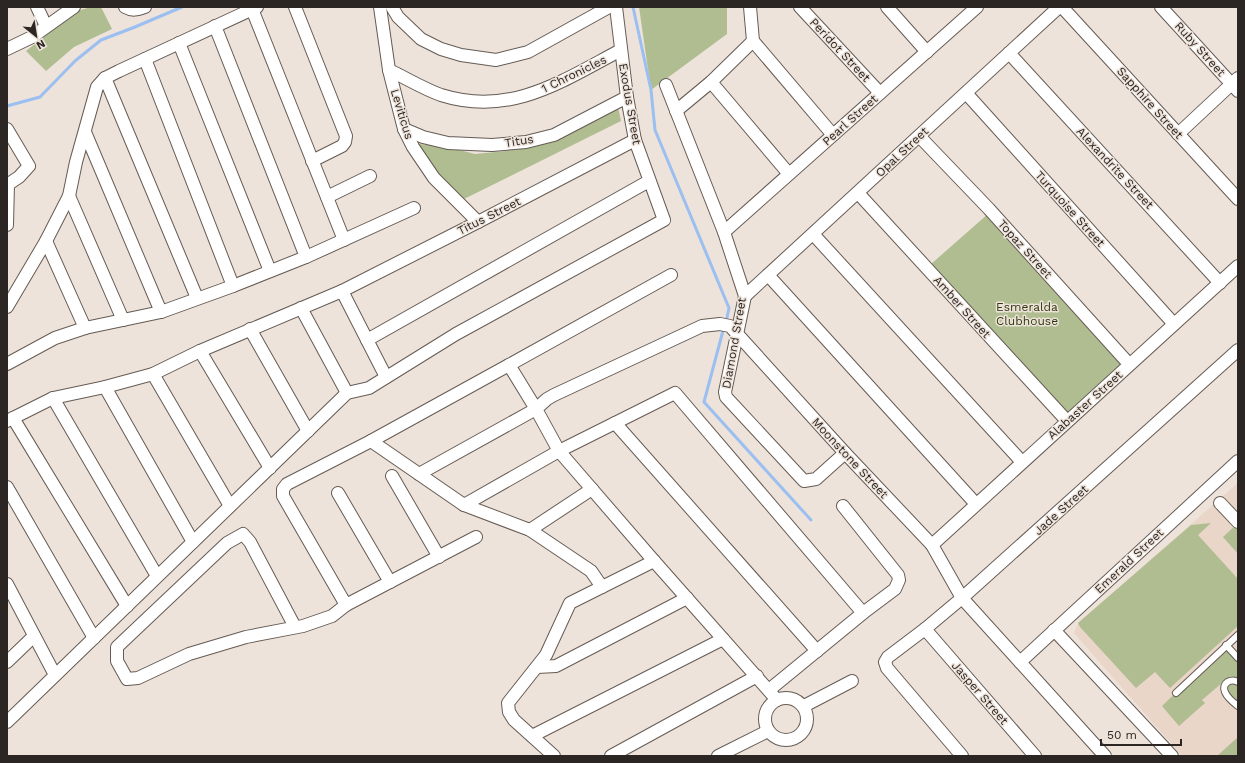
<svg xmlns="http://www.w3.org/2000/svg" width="1245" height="763" viewBox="0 0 1245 763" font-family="'Work Sans',sans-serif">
	<rect width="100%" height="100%" fill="#eee3da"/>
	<polygon fill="#e9d6c9" points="1238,483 1238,756 1182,756 1074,633 1078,623"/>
	<g fill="#afbd91">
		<polygon points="91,7 101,7 112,29 74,47 46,71 26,51 77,11"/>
		<polygon points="639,7 727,7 727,34 651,90"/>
		<polygon points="618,107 621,121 462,200 436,172 418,144 444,146 475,154 506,151 555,138"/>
		<polygon points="989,213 1124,362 1067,417 930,265"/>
		<polygon points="1211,523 1198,535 1238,579 1238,626 1170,688 1155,672 1136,688 1080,627 1078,623 1191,525"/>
		<polygon points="1238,523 1238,554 1223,537"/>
		<polygon points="1227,643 1236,653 1232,656 1238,663 1238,678 1230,676 1202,700 1205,703 1179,726 1162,706"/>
		<polygon points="1232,683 1238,686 1238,702 1227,690 1228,685"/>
		<polygon points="1238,737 1238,756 1217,756"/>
	</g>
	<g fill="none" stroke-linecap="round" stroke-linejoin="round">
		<g stroke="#9abff0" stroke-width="3">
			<polyline points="633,7 651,90 655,130 729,308 726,322"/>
			<polyline points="7,106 40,97 75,61 101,40 135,27 182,7"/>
			<polyline points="724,327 704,402 811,520"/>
		</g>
		<defs>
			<g id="service">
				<polyline points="1226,645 1238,658"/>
				<path d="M1238,682c-7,-4 -17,1 -13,10 2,5 9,11 13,14"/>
				<polyline points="1176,693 1238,635"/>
			</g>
			<g id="minor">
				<polyline points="37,7 46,26"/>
				<path d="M125,7c7,4 12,3 20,0"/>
				<polyline points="295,7 346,136 345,142 342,146 312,161"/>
				<polyline points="380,7 389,70 404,129 413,147 434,178 478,222"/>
				<polyline points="392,7 398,17 421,39 441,49 461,55 496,60 528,52 609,7"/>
				<polyline points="800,7 880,93"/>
				<polyline points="887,7 927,52"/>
				<polyline points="1062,7 1238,199"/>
				<polyline points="1161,7 1238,91"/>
				<polyline points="252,9 344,240"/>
				<polyline points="215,26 306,257"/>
				<polyline points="753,41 833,135"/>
				<polyline points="179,43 270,271"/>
				<polyline points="7,49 32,37 74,7"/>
				<polyline points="1009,53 1220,283"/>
				<polyline points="145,59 233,286"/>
				<path d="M389,70c17,8 35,19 52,25 70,22 121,-14 180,-45"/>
				<polyline points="105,78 197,298"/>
				<polyline points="711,82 789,174"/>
				<polyline points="666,85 724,232 745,296 725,392 726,397 804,481 816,479 845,453"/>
				<polyline points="966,93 1174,324"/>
				<polyline points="676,111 711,82 753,41 750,7"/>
				<polyline points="7,129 29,166 19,177 7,185"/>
				<polyline points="404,129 423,137 448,143 492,145 526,142 554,135 627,97"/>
				<polyline points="85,132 161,312"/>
				<polyline points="1178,134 1238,78"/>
				<polyline points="919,136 989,209 1129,364"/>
				<polyline points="858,193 1067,421"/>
				<polyline points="69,196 123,320"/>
				<polyline points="327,197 370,176"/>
				<polyline points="7,225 8,184"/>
				<polyline points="724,232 977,7"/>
				<polyline points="813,234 1022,462"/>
				<polyline points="46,241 85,328"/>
				<polyline points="768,275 976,504"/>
				<polyline points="342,291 386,377"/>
				<polyline points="745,296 1059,7"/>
				<polyline points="7,307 46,241 69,196 76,162 97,87 105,78 119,71 257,7"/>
				<polyline points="301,308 347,393"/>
				<polyline points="250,329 308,431"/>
				<polyline points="367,340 649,181"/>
				<polyline points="200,351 270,468"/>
				<polyline points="7,364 55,338 85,328 161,312 233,286 306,257 414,208"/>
				<polyline points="509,365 371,441 464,505 530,530 591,571 602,587 570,603 546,655 508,703 509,712 514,720 554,756"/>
				<polyline points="153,374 230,506"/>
				<polyline points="105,387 193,542"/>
				<polyline points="53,398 157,576"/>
				<polyline points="13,418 127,606"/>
				<polyline points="7,421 53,398 105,387 153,374 200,351 342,291 478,222 635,140"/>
				<polyline points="615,423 817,651"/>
				<polyline points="371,441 287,484 283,489 283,496 346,605 476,537"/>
				<polyline points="419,474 536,409 509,365 671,275"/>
				<polyline points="392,476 439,557"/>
				<polyline points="7,487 94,638"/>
				<polyline points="338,493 390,582"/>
				<polyline points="1220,503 1238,522"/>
				<polyline points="464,505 559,451 675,393 863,613"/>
				<polyline points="530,530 592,489"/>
				<polyline points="932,545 1238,266"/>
				<polyline points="7,584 55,675"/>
				<polyline points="602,587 654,561"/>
				<polyline points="295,627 250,542 243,534 227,543 117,647 117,661 127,679 138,678 189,654 246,637 303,626 332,616 346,605"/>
				<polyline points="925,629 1035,756"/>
				<polyline points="1054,630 1172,756"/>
				<polyline points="7,662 34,636"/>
				<polyline points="1020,662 1238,461"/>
				<polyline points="537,667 556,666 687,598"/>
				<polyline points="769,690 863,613 895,589 899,580 898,575 843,506"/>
				<circle cx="786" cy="719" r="21"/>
				<polyline points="777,700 654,561 559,451 536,409 547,399 554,395 702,326 720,324 730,326 845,453 932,545 962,598 1105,756"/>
				<polyline points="804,706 852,681"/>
				<polyline points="7,722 347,393 369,388 456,334 664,220 635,140 627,97 616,7"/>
				<polyline points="532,736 723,639"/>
				<polyline points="611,756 757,676"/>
				<polyline points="718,756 768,731"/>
				<polyline points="962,756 887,668 885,662 888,657 925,629 962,598 1238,350"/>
			</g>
		</defs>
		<use href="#service" stroke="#655b54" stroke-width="8"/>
		<use href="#minor" stroke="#655b54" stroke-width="14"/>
		<use href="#service" stroke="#fff" stroke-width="6"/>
		<use href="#minor" stroke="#fff" stroke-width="12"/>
	</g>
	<g text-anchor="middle" stroke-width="3" stroke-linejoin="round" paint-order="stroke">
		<g font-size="12" fill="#2b2623" stroke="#eee3da">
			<text transform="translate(1200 49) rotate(48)" y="4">Ruby Street</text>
			<text transform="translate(840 50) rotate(47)" y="4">Peridot Street</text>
			<text transform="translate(574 74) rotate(-26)" y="4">1 Chronicles</text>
			<text transform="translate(1150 103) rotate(48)" y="4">Sapphire Street</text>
			<text transform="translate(630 104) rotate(80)" y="4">Exodus Street</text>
			<text transform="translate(402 114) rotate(73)" y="4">Leviticus</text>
			<text transform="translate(850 120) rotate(-42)" y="4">Pearl Street</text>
			<text transform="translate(519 141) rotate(-9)" y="4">Titus</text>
			<text transform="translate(902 152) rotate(-43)" y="4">Opal Street</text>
			<text transform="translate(1115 168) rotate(47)" y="4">Alexandrite Street</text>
			<text transform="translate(1070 209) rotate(48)" y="4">Turquoise Street</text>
			<text transform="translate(489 216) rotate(-27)" y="4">Titus Street</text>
			<text transform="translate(1025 249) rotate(48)" y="4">Topaz Street</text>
			<text transform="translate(962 307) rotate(48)" y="4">Amber Street</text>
			<text transform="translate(734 343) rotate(-80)" y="4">Diamond Street</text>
			<text transform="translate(1085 405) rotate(-42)" y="4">Alabaster Street</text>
			<text transform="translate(850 458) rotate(47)" y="4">Moonstone Street</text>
			<text transform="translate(1061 510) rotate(-42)" y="4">Jade Street</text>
			<text transform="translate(1129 561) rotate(-43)" y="4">Emerald Street</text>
			<text transform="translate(980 693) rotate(49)" y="4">Jasper Street</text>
		</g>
		<g font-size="12" fill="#2e390d" stroke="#eee3da">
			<text x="1027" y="311">Esmeralda<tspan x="1027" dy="14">Clubhouse</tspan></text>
		</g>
	</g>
	<rect width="1245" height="763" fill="none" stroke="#2b2623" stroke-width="16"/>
	<g transform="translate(36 36) rotate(150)" stroke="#eee3da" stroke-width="3" paint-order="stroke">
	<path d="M0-3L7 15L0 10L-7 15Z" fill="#2b2623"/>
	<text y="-6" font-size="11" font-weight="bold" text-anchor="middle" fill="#2b2623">N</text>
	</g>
	<path d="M1101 739v6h80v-6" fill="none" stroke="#2b2623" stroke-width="2"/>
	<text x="1107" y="739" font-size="12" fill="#2b2623" stroke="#eee3da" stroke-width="3" paint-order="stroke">50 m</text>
</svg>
